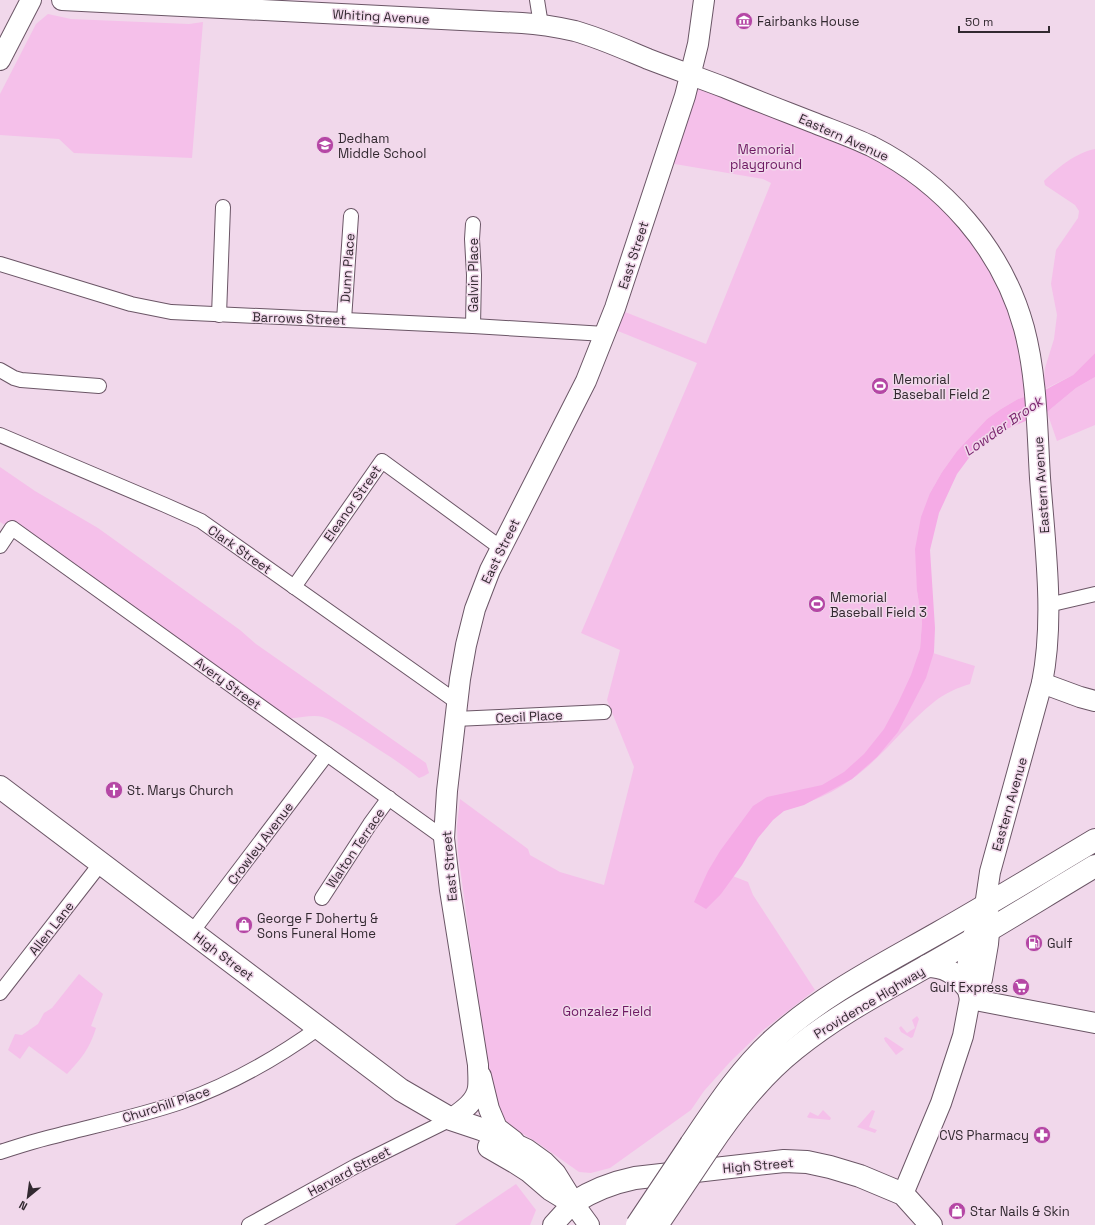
<svg xmlns="http://www.w3.org/2000/svg" width="1095" height="1225" viewBox="0 0 1095 1225" font-family="'Space Grotesk',sans-serif">
	<rect width="100%" height="100%" fill="#f1d8eb"/>
	<g fill="#f5c0ea">
		<polygon points="48,14 71,19 189,24 203,22 192,158 74,153 59,139 0,135 0,94 36,24"/>
		<path d="M691,75l196,79 110,109 37,131 -16,5 -17,10 -14,10 -30,32 -15,21 -12,21 -13,98 5,31 -2,27 55,17 -5,18c-13,4 -25,9 -36,18 -29,23 -51,55 -82,77 -31,23 -70,32 -107,43l-30,47 33,13 5,13 62,95 -53,41 -32,31 -26,29 -13,19 -81,58 -19,5 -12,-1 -41,-29 -20,-12 -20,-17 -8,-37 -15,-99 -17,-125 -1,-27 3,-27 68,50 2,6 30,17 44,13 30,-118 -27,-67 13,-50 -39,-17 116,-270 -89,-36 7,-19 91,36 65,-161 -8,-4 -100,-17z"/>
		<path d="M1095,149v204l-22,22 -30,15 2,-22 9,-29 3,-24 -6,-31 5,-34 22,-32 1,-7 -4,-6 -30,-20 -1,-4c13,-13 33,-29 51,-32z"/>
		<polygon points="1095,377 1095,425 1057,441 1047,412 1076,388"/>
		<path d="M0,467l35,24 63,37 142,102 16,14 170,119 3,10 -5,3 -5,2c-18,-15 -38,-27 -58,-40 -12,-7 -24,-16 -38,-21 -12,-3 -24,2 -36,1l-276,-195 -6,2 -5,-3z"/>
		<path d="M79,974l24,20 -12,32 5,2c-6,20 -15,31 -29,46l-38,-28 -9,13 -12,-9 7,-16 7,1 16,-11 6,-11 8,-5z"/>
		<polygon points="917,1016 919,1019 913,1037 911,1038 901,1032 899,1028 901,1026 907,1033 915,1028 912,1020"/>
		<polygon points="886,1037 904,1049 896,1055 885,1041 884,1038"/>
		<polygon points="823,1110 831,1118 830,1120 809,1118 807,1117 810,1112 818,1116"/>
		<polygon points="872,1110 875,1111 869,1127 877,1130 875,1133 857,1127"/>
		<polygon points="516,1184 536,1210 530,1225 455,1225"/>
	</g>
	<polygon fill="#f5abe6" points="1095,353 1095,377 1076,388 1047,412 1004,430 977,447 957,474 939,513 930,550 935,628 934,652 926,678 898,732 877,757 852,779 804,805 784,811 773,820 758,838 742,865 721,894 706,909 694,902 708,871 720,851 753,806 767,797 822,785 844,772 864,754 884,729 898,703 911,675 920,649 922,622 917,591 915,549 921,517 930,493 942,472 957,451 987,419 1001,409 1018,399 1043,391 1073,375"/>
	<g fill="none" stroke-linecap="round" stroke-linejoin="round">
		<defs>
			<g id="street">
				<polyline points="537,0 541,25"/>
				<polyline points="0,264 131,304 171,312 473,326 605,334"/>
				<polyline points="219,315 223,207"/>
				<polyline points="344,320 351,216"/>
				<polyline points="473,326 474,275 472,239 473,224"/>
				<polyline points="0,370 14,378 21,380 99,386"/>
				<polyline points="0,435 165,505 201,521 457,702"/>
				<polyline points="0,546 12,528 444,838"/>
				<polyline points="294,587 382,461 501,548"/>
				<polyline points="1048,605 1095,594"/>
				<polyline points="455,719 604,712"/>
				<polyline points="322,898 370,824 389,798"/>
				<polyline points="192,932 327,754"/>
				<polyline points="0,993 101,863"/>
				<path d="M0,1152c16,-5 31,-10 47,-14 45,-12 90,-21 134,-36 51,-18 96,-44 139,-75"/>
				<polyline points="249,1225 356,1166 451,1119"/>
			</g>
			<g id="secondary">
				<path d="M62,0l460,23c18,1 35,4 53,8 25,7 49,18 73,28 26,10 52,19 78,29 29,12 58,23 86,34 20,8 40,15 59,24 73,37 131,102 153,182 13,49 13,100 16,150 5,67 15,140 2,205l-52,189 -5,34 -7,13 -6,21 -7,38 5,21"/>
				<polyline points="0,60 31,0"/>
				<polyline points="1042,683 1080,697 1095,701"/>
				<polyline points="970,999 1095,1023"/>
				<polyline points="481,1076 489,1109 497,1128 514,1141"/>
				<path d="M451,1119c11,-8 25,-17 27,-31 1,-7 0,-16 0,-23l-28,-175 -6,-52 3,-47 13,-112 6,-34 9,-36 15,-39 96,-189 29,-73 70,-212 13,-52 6,-44"/>
				<polyline points="903,1194 941,1103 963,1036 970,999 982,979 988,944 990,921 990,917"/>
				<polyline points="553,1225 573,1203 589,1225"/>
			</g>
			<g id="primary">
				<polyline points="0,787 401,1090 451,1119 481,1129 526,1150 544,1163 555,1174 573,1203"/>
				<polyline points="489,1147 515,1162 529,1171 550,1189 568,1200"/>
				<path d="M573,1203c20,-13 38,-20 62,-25l149,-17 23,1 23,5 30,9 43,18 28,31"/>
			</g>
			<g id="highway">
				<path d="M927,966c18,0 28,7 39,20"/>
				<path d="M691,1144c25,-37 49,-74 82,-104 49,-45 109,-75 165,-107 53,-30 105,-62 157,-93"/>
				<path d="M708,1149c25,-37 52,-72 87,-100 49,-40 106,-67 160,-99 47,-27 93,-56 140,-84"/>
			</g>
		</defs>
		<use href="#street" stroke="#6b5666" stroke-width="16"/>
		<use href="#secondary" stroke="#6b5666" stroke-width="22"/>
		<use href="#primary" stroke="#6b5666" stroke-width="24"/>
		<use href="#highway" stroke="#6b5666" stroke-width="24"/>
		<use href="#street" stroke="#fff" stroke-width="14"/>
		<use href="#secondary" stroke="#fff" stroke-width="20"/>
		<use href="#primary" stroke="#fff" stroke-width="22"/>
		<use href="#highway" stroke="#fff" stroke-width="22"/>
		<defs>
			<g id="highway-bridge">
				<polyline points="637,1225 691,1144"/>
				<polyline points="657,1225 708,1149"/>
			</g>
		</defs>
		<use href="#highway-bridge" stroke="#6b5666" stroke-width="24" stroke-linecap="butt"/>
		<use href="#highway-bridge" stroke="#fff" stroke-width="22"/>
	</g>
	<defs>
		<symbol id="museum-disc" viewBox="-11 -11 22 22"><circle r="9.5" fill="#b547a5" stroke="#f1d8eb"/><path d="M0-6L6-3V-2H-6V-3ZM-5-1h2V3h-2ZM-1-1h2V3h-2ZM3-1h2V3H3ZM-6 4H6V6H-6Z" fill="#fff"/></symbol>
		<symbol id="school-disc" viewBox="-11 -11 22 22"><circle r="9.5" fill="#b547a5" stroke="#f1d8eb"/><path d="M0-5L7-2L0 1L-7-2ZM-4 1L0 2.5L4 1V4Q0 6-4 4Z" fill="#fff"/></symbol>
		<symbol id="stadium-disc" viewBox="-11 -11 22 22"><circle r="9.5" fill="#b547a5" stroke="#f1d8eb"/><path d="M0-5a6.5 5 0 1 0 0 10a6.5 5 0 1 0 0-10ZM-3.5-1.8h7v3.6h-7Z" fill="#fff"/></symbol>
		<symbol id="church-disc" viewBox="-11 -11 22 22"><circle r="9.5" fill="#b547a5" stroke="#f1d8eb"/><path d="M-1.2-6h2.4v3.5h3.3v2.4h-3.3V6h-2.4V-.1h-3.3v-2.4h3.3Z" fill="#fff"/></symbol>
		<symbol id="shop-disc" viewBox="-11 -11 22 22"><circle r="9.5" fill="#b547a5" stroke="#f1d8eb"/><path d="M-5-2.5h2.3a2.7 3.5 0 0 1 5.4 0H5L5.5 6h-11ZM-1.5-2.5h3a1.5 2.3 0 0 0-3 0Z" fill="#fff"/></symbol>
		<symbol id="fuel-disc" viewBox="-11 -11 22 22"><circle r="9.5" fill="#b547a5" stroke="#f1d8eb"/><path d="M-5.5-6h7V0h2V4h1.3V-2.5L3-4.5l.8-.8L6-3V5H2.5V1h-1V6h-7ZM-4.2-4.7v3.2H.2V-4.7Z" fill="#fff"/></symbol>
		<symbol id="supermarket-disc" viewBox="-11 -11 22 22"><circle r="9.5" fill="#b547a5" stroke="#f1d8eb"/><path d="M-6-5.5h2.5l.6 2H6L4.5 2H-2.5L-4.4-4H-6ZM-1.5 3.2a1.3 1.3 0 1 0 .1 0ZM3 3.2a1.3 1.3 0 1 0 .1 0Z" fill="#fff"/></symbol>
		<symbol id="pharmacy-disc" viewBox="-11 -11 22 22"><circle r="9.5" fill="#b547a5" stroke="#f1d8eb"/><path d="M-2-6h4v4h4v4h-4v4h-4v-4h-4v-4h4Z" fill="#fff"/></symbol>
	</defs>
	<g fill-rule="evenodd">
		<use href="#museum-disc" x="734" y="11" width="20" height="20"/>
		<use href="#school-disc" x="315" y="135" width="20" height="20"/>
		<use href="#stadium-disc" x="870" y="376" width="20" height="20"/>
		<use href="#stadium-disc" x="807" y="594" width="20" height="20"/>
		<use href="#church-disc" x="104" y="780" width="20" height="20"/>
		<use href="#shop-disc" x="234" y="915" width="20" height="20"/>
		<use href="#fuel-disc" x="1024" y="933" width="20" height="20"/>
		<use href="#supermarket-disc" x="1011" y="977" width="20" height="20"/>
		<use href="#pharmacy-disc" x="1032" y="1125" width="20" height="20"/>
		<use href="#shop-disc" x="947" y="1201" width="20" height="20"/>
	</g>
	<g text-anchor="middle" stroke-width="3" stroke-linejoin="round" paint-order="stroke">
		<g font-size="13" fill="#322930" stroke="#f1d8eb">
			<text transform="translate(381 16) rotate(3)" y="5">Whiting Avenue</text>
			<text transform="translate(844 137) rotate(24)" y="5">Eastern Avenue</text>
			<text transform="translate(633 255) rotate(-72)" y="5">East Street</text>
			<text transform="translate(347 268) rotate(-86)" y="5">Dunn Place</text>
			<text transform="translate(473 275) rotate(-90)" y="5">Galvin Place</text>
			<text transform="translate(299 318) rotate(2)" y="5">Barrows Street</text>
			<text transform="translate(1041 485) rotate(-94)" y="5">Eastern Avenue</text>
			<text transform="translate(352 503) rotate(-55)" y="5">Eleanor Street</text>
			<text transform="translate(240 549) rotate(35)" y="5">Clark Street</text>
			<text transform="translate(500 551) rotate(-64)" y="5">East Street</text>
			<text transform="translate(228 683) rotate(36)" y="5">Avery Street</text>
			<text transform="translate(529 716) rotate(-3)" y="5">Cecil Place</text>
			<text transform="translate(1009 804) rotate(-74)" y="5">Eastern Avenue</text>
			<text transform="translate(260 843) rotate(-53)" y="5">Crowley Avenue</text>
			<text transform="translate(355 848) rotate(-56)" y="5">Walton Terrace</text>
			<text transform="translate(449 866) rotate(-95)" y="5">East Street</text>
			<text transform="translate(51 928) rotate(-52)" y="5">Allen Lane</text>
			<text transform="translate(224 956) rotate(37)" y="5">High Street</text>
			<text transform="translate(869 1002) rotate(-31)" y="5">Providence Highway</text>
			<text transform="translate(166 1104) rotate(-18)" y="5">Churchill Place</text>
			<text transform="translate(758 1165) rotate(-5)" y="5">High Street</text>
			<text transform="translate(349 1171) rotate(-28)" y="5">Harvard Street</text>
		</g>
		<g font-size="13" fill="#322930" stroke="#f1d8eb" text-anchor="start">
			<text x="757" y="26">Fairbanks House</text>
			<text x="338" y="143">Dedham<tspan x="338" dy="15">Middle School</tspan></text>
			<text x="893" y="384">Memorial<tspan x="893" dy="15">Baseball Field 2</tspan></text>
			<text x="830" y="602">Memorial<tspan x="830" dy="15">Baseball Field 3</tspan></text>
			<text x="127" y="795">St. Marys Church</text>
			<text x="257" y="923">George F Doherty &amp;<tspan x="257" dy="15">Sons Funeral Home</tspan></text>
			<text x="1047" y="948">Gulf</text>
			<text x="1008" y="992" text-anchor="end">Gulf Express</text>
			<text x="1029" y="1140" text-anchor="end">CVS Pharmacy</text>
			<text x="970" y="1216">Star Nails &amp; Skin</text>
		</g>
		<g font-size="13" fill="#6d1862" stroke="#f1d8eb">
			<text x="766" y="154">Memorial<tspan x="766" dy="15">playground</tspan></text>
			<text x="607" y="1016">Gonzalez Field</text>
		</g>
		<g font-size="14" font-style="italic" fill="#79256d" stroke="#f1d8eb">
			<text transform="translate(1003 426) rotate(-35)" y="5">Lowder Brook</text>
		</g>
	</g>
	<g transform="translate(28 1197) rotate(209)" stroke="#f1d8eb" stroke-width="3" paint-order="stroke">
	<path d="M0-3L7 15L0 10L-7 15Z" fill="#322930"/>
	<text y="-6" font-size="11" font-weight="bold" text-anchor="middle" fill="#322930">N</text>
	</g>
	<path d="M959 26v6h90v-6" fill="none" stroke="#322930" stroke-width="2"/>
	<text x="965" y="26" font-size="12" fill="#322930" stroke="#f1d8eb" stroke-width="3" paint-order="stroke">50 m</text>
</svg>
